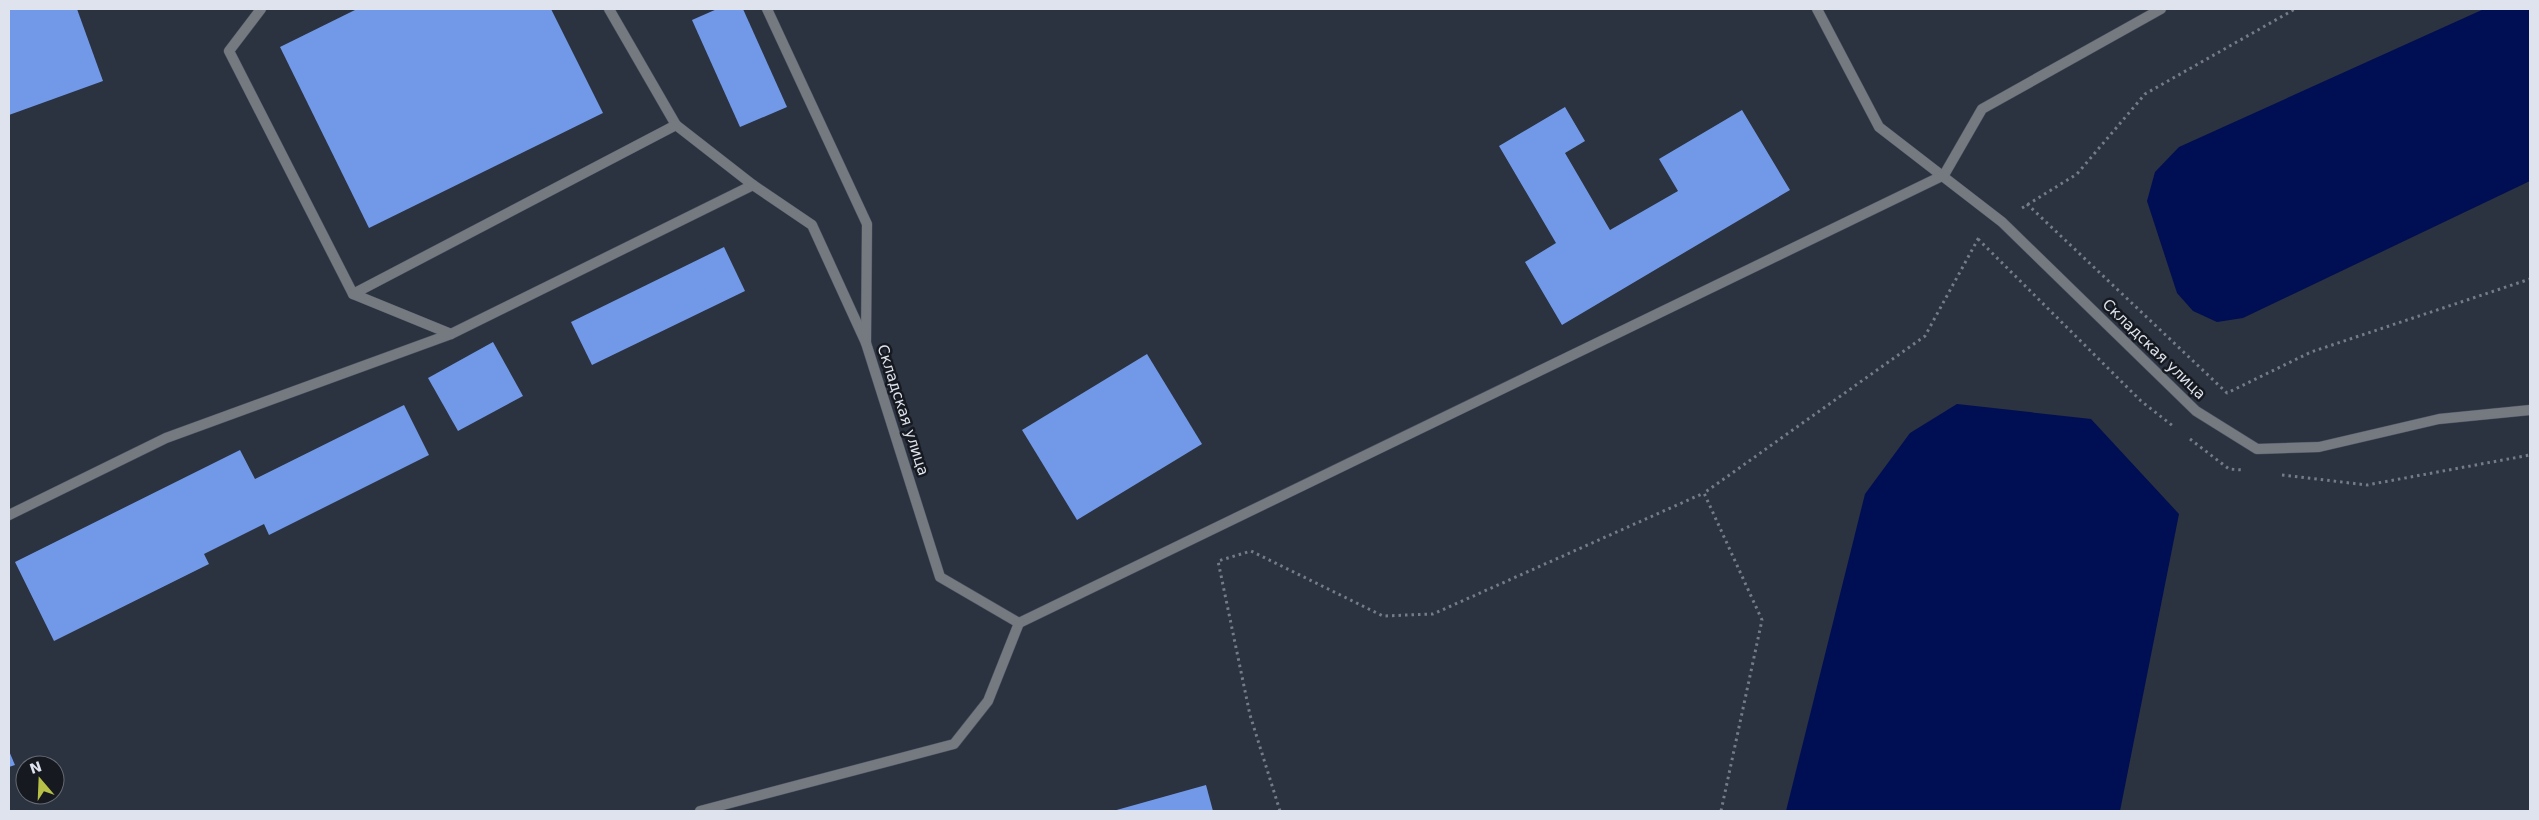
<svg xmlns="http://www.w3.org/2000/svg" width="2539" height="820" viewBox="0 0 2539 820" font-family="'DejaVu Sans',sans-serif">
	<rect width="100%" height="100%" fill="#2b3240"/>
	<g fill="#000e53">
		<polygon points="2484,9 2530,9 2530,181 2243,318 2217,322 2193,311 2177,293 2147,201 2155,172 2179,147"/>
		<polygon points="1957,404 2091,419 2179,514 2120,811 1786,811 1865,494 1910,433"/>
	</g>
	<g fill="#7299e8">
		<polygon points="9,9 77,9 103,81 9,115"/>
		<polygon points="357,9 551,9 603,113 369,228 280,47"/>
		<polygon points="717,9 743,9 787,107 740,127 692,20"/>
		<polygon points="1565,107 1585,141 1565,153 1610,230 1678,191 1659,159 1742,110 1790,190 1562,325 1525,262 1556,243 1499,146"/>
		<polygon points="724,247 745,291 592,365 571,322"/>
		<polygon points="493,342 523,396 458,431 428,378"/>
		<polygon points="1147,354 1202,444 1077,520 1022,430"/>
		<polygon points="404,405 429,455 269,535 264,524 204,554 209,564 54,641 15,562 240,450 255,479"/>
		<polygon points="9,751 15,765 9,767"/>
		<polygon points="1206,785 1213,811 1113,811"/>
	</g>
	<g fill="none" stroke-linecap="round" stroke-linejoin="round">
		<defs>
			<g id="lane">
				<polyline points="261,9 229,51 353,294"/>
				<polyline points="609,9 676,125"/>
				<polyline points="1817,9 1879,127 2002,222 2196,411 2257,449 2319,447 2439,419 2530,410"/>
				<polyline points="451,334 753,185"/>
				<polyline points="9,515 166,438 451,334 353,294 676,125 753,185 812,225 866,343"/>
				<polyline points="1019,623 1944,175 1982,109 2161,9"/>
				<polyline points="700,811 954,744 988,701 1019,623 940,577 866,343 867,224 767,9"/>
			</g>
		</defs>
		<use href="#lane" stroke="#484e5c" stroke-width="11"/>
		<g stroke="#757b88" stroke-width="3" stroke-dasharray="2.5 4" stroke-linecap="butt">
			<polyline points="2027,204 2227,393 2311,352 2530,279"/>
			<polyline points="2022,208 2077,174 2145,94 2295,9"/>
			<polyline points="1978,239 2141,401 2173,426"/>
			<polyline points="2190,439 2229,469 2243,470"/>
			<polyline points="2282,475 2367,485 2530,455"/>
			<polyline points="1280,811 1250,715 1218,561 1251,551 1383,616 1433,614 1704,493"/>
			<polyline points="1721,811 1762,620 1704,493 1925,336 1978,239 1982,236"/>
		</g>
		<use href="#lane" stroke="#757980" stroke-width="10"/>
	</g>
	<g text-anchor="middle" stroke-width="5" stroke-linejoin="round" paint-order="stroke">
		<g font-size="15" fill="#dee3ed" stroke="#161a20">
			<text transform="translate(2154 349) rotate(44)" y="5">Складская улица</text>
			<text transform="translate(903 410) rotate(72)" y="5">Складская улица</text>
		</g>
	</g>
	<rect width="2539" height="820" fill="none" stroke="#dee3ed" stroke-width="20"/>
	<g transform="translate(40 780) rotate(341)"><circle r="24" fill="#161a20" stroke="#666a72"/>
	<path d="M0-4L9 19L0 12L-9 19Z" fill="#b7c147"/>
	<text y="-8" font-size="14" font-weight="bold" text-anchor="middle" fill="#dee3ed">N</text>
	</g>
</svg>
